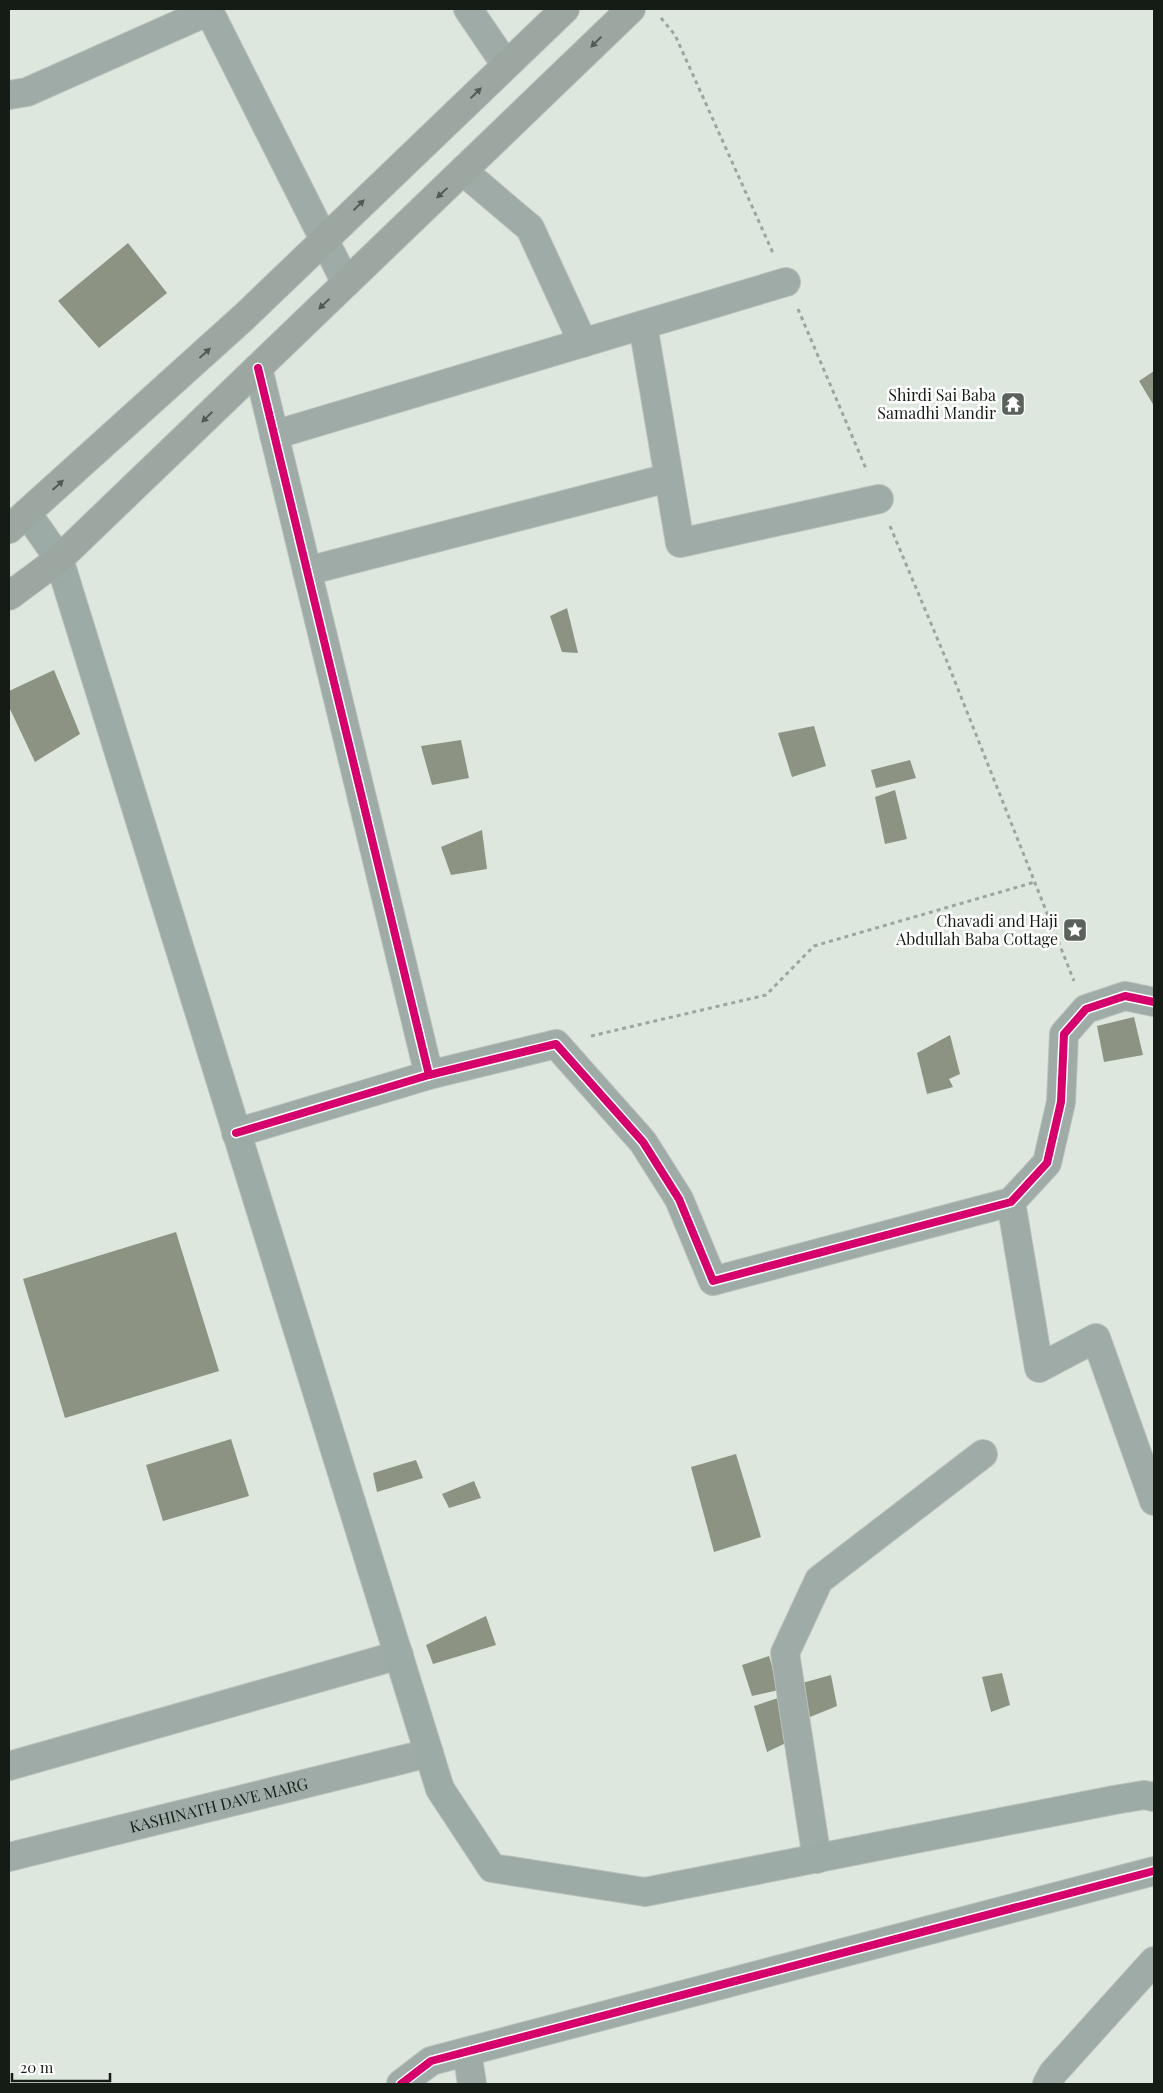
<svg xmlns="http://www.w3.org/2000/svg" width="1163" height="2093" viewBox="0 0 1163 2093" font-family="'Playfair Display',serif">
	<rect width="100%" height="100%" fill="#dde7de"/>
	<g fill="#8c9382">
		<polygon points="128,243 167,293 99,348 58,301"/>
		<polygon points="1154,371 1154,406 1139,381"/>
		<polygon points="567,608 578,653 562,652 550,616"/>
		<polygon points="54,670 80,734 35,762 9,707 9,691"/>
		<polygon points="814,726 826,766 792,777 778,733"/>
		<polygon points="461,740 469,778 432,785 421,746"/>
		<polygon points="910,760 916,778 876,788 871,770"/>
		<polygon points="895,790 907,839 885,844 875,797"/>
		<polygon points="482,830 487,869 451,875 441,847"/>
		<polygon points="1134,1017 1143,1055 1104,1062 1097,1026"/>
		<polygon points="950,1035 960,1074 949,1079 953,1087 927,1094 917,1053"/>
		<polygon points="176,1232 219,1371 65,1418 23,1279"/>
		<polygon points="231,1439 249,1496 163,1521 146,1465"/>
		<polygon points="736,1454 761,1537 714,1552 691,1467"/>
		<polygon points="416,1460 423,1478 377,1492 373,1473"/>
		<polygon points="474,1481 481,1498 449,1508 442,1494"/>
		<polygon points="486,1616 496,1645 433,1664 426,1645"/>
		<polygon points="769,1656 779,1690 752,1696 742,1665"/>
		<polygon points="1002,1673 1010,1705 991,1712 982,1677"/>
		<polygon points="831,1675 837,1706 810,1717 795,1685"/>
		<polygon points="778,1698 788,1742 767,1752 754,1706"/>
	</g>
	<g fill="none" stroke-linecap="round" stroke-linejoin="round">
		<defs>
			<g id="minor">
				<polyline points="208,9 346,283"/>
				<polyline points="468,9 506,65"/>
				<polyline points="9,95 27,92 209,11"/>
				<polyline points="464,172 530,228 583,343"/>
				<polyline points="643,325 680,543 879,499"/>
				<polyline points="274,435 786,282"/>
				<polyline points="307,571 668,478"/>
				<polyline points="429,1075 556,1044 643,1142 679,1199 713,1281 1011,1202 1047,1163 1061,1102 1064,1034 1086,1009 1125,996 1154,1002"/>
				<polyline points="236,1133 429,1075 258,368"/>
				<polyline points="1011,1202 1039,1368 1096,1338 1154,1501"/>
				<polyline points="9,1766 399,1655"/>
				<path id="s1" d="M9,1857l420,-104"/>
				<polyline points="817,1859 785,1653 819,1580 983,1454"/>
				<polyline points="467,2052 472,2084"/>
				<polyline points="401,2084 431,2061 1154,1871"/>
				<polyline points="1047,2084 1053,2073 1154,1961"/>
			</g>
			<polyline id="major" points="27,513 59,559 440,1789 492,1868 645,1892 1114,1800 1144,1795 1154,1797"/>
			<g id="highway">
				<polyline points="9,529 244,317 565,9"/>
				<polyline points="9,596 59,559 631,9"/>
			</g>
		</defs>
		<use href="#minor" stroke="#bac1bb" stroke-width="30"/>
		<use href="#major" stroke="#bac1bb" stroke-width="30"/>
		<use href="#highway" stroke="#bac1bb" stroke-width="30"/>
		<g stroke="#9ca6a1" stroke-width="3" stroke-dasharray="4 4" stroke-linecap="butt">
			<polyline points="661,18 675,35 773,253"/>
			<polyline points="798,309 867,471"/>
			<polyline points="890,526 948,664 1074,981"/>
			<polyline points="591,1036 766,995 814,946 1035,882"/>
		</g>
		<use href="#minor" stroke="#9eaba6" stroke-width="28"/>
		<use href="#major" stroke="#9caba5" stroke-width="28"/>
		<use href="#highway" stroke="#9ca7a2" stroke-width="28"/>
		<defs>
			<g id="cycleway">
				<polyline points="429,1075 556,1044 643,1142 679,1199 713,1281 1011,1202 1047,1163 1061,1102 1064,1034 1086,1009 1125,996 1154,1002"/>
				<polyline points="236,1133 429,1075 258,368"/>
				<polyline points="401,2084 431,2061 1154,1871"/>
			</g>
		</defs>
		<use href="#cycleway" stroke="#fff" stroke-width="11"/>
		<use href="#cycleway" stroke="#d6006c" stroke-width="8"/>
	</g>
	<defs><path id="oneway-solid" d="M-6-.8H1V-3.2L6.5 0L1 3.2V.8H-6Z" transform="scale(1.25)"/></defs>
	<g fill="#525a54">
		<use href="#oneway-solid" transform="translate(596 42) rotate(135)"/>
		<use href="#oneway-solid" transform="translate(476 93) rotate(-44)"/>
		<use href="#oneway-solid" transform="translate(442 193) rotate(137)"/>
		<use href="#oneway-solid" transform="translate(359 205) rotate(-44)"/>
		<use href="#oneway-solid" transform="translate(324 304) rotate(136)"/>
		<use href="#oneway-solid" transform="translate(205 353) rotate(-42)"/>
		<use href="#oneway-solid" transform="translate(207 417) rotate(136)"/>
		<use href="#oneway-solid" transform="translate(58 485) rotate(-42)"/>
	</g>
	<defs>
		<symbol id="temple-square" viewBox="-11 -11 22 22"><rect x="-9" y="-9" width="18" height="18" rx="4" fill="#5b625b" stroke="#fff"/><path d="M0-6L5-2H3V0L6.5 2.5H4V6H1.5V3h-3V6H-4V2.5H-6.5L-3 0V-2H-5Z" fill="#fff"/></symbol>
		<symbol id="sight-square" viewBox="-11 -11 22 22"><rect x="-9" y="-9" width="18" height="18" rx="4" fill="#5b625b" stroke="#fff"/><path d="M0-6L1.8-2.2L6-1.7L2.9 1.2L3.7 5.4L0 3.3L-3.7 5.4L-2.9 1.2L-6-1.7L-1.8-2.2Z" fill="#fff"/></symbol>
	</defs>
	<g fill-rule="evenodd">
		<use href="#temple-square" x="999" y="390" width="28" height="28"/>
		<use href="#sight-square" x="1061" y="916" width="28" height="28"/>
	</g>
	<g text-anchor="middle" stroke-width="5" stroke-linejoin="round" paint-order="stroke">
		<g font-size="16" fill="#151b15" stroke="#fff" text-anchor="end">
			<text x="996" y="401">Shirdi Sai Baba<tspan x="996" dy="18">Samadhi Mandir</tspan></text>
			<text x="1058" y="927">Chavadi and Haji<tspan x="1058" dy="18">Abdullah Baba Cottage</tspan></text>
		</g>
		<g font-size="16" fill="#151b15" stroke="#fff">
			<text dy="6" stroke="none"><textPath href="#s1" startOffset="216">KASHINATH DAVE MARG</textPath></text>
		</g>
	</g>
	<rect width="1163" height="2093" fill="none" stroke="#151b15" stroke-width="20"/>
	<path d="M12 2073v8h98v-8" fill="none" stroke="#151b15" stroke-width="2.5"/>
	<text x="20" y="2073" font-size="15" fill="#151b15" stroke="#ffffff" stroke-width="4" paint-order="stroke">20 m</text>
</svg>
